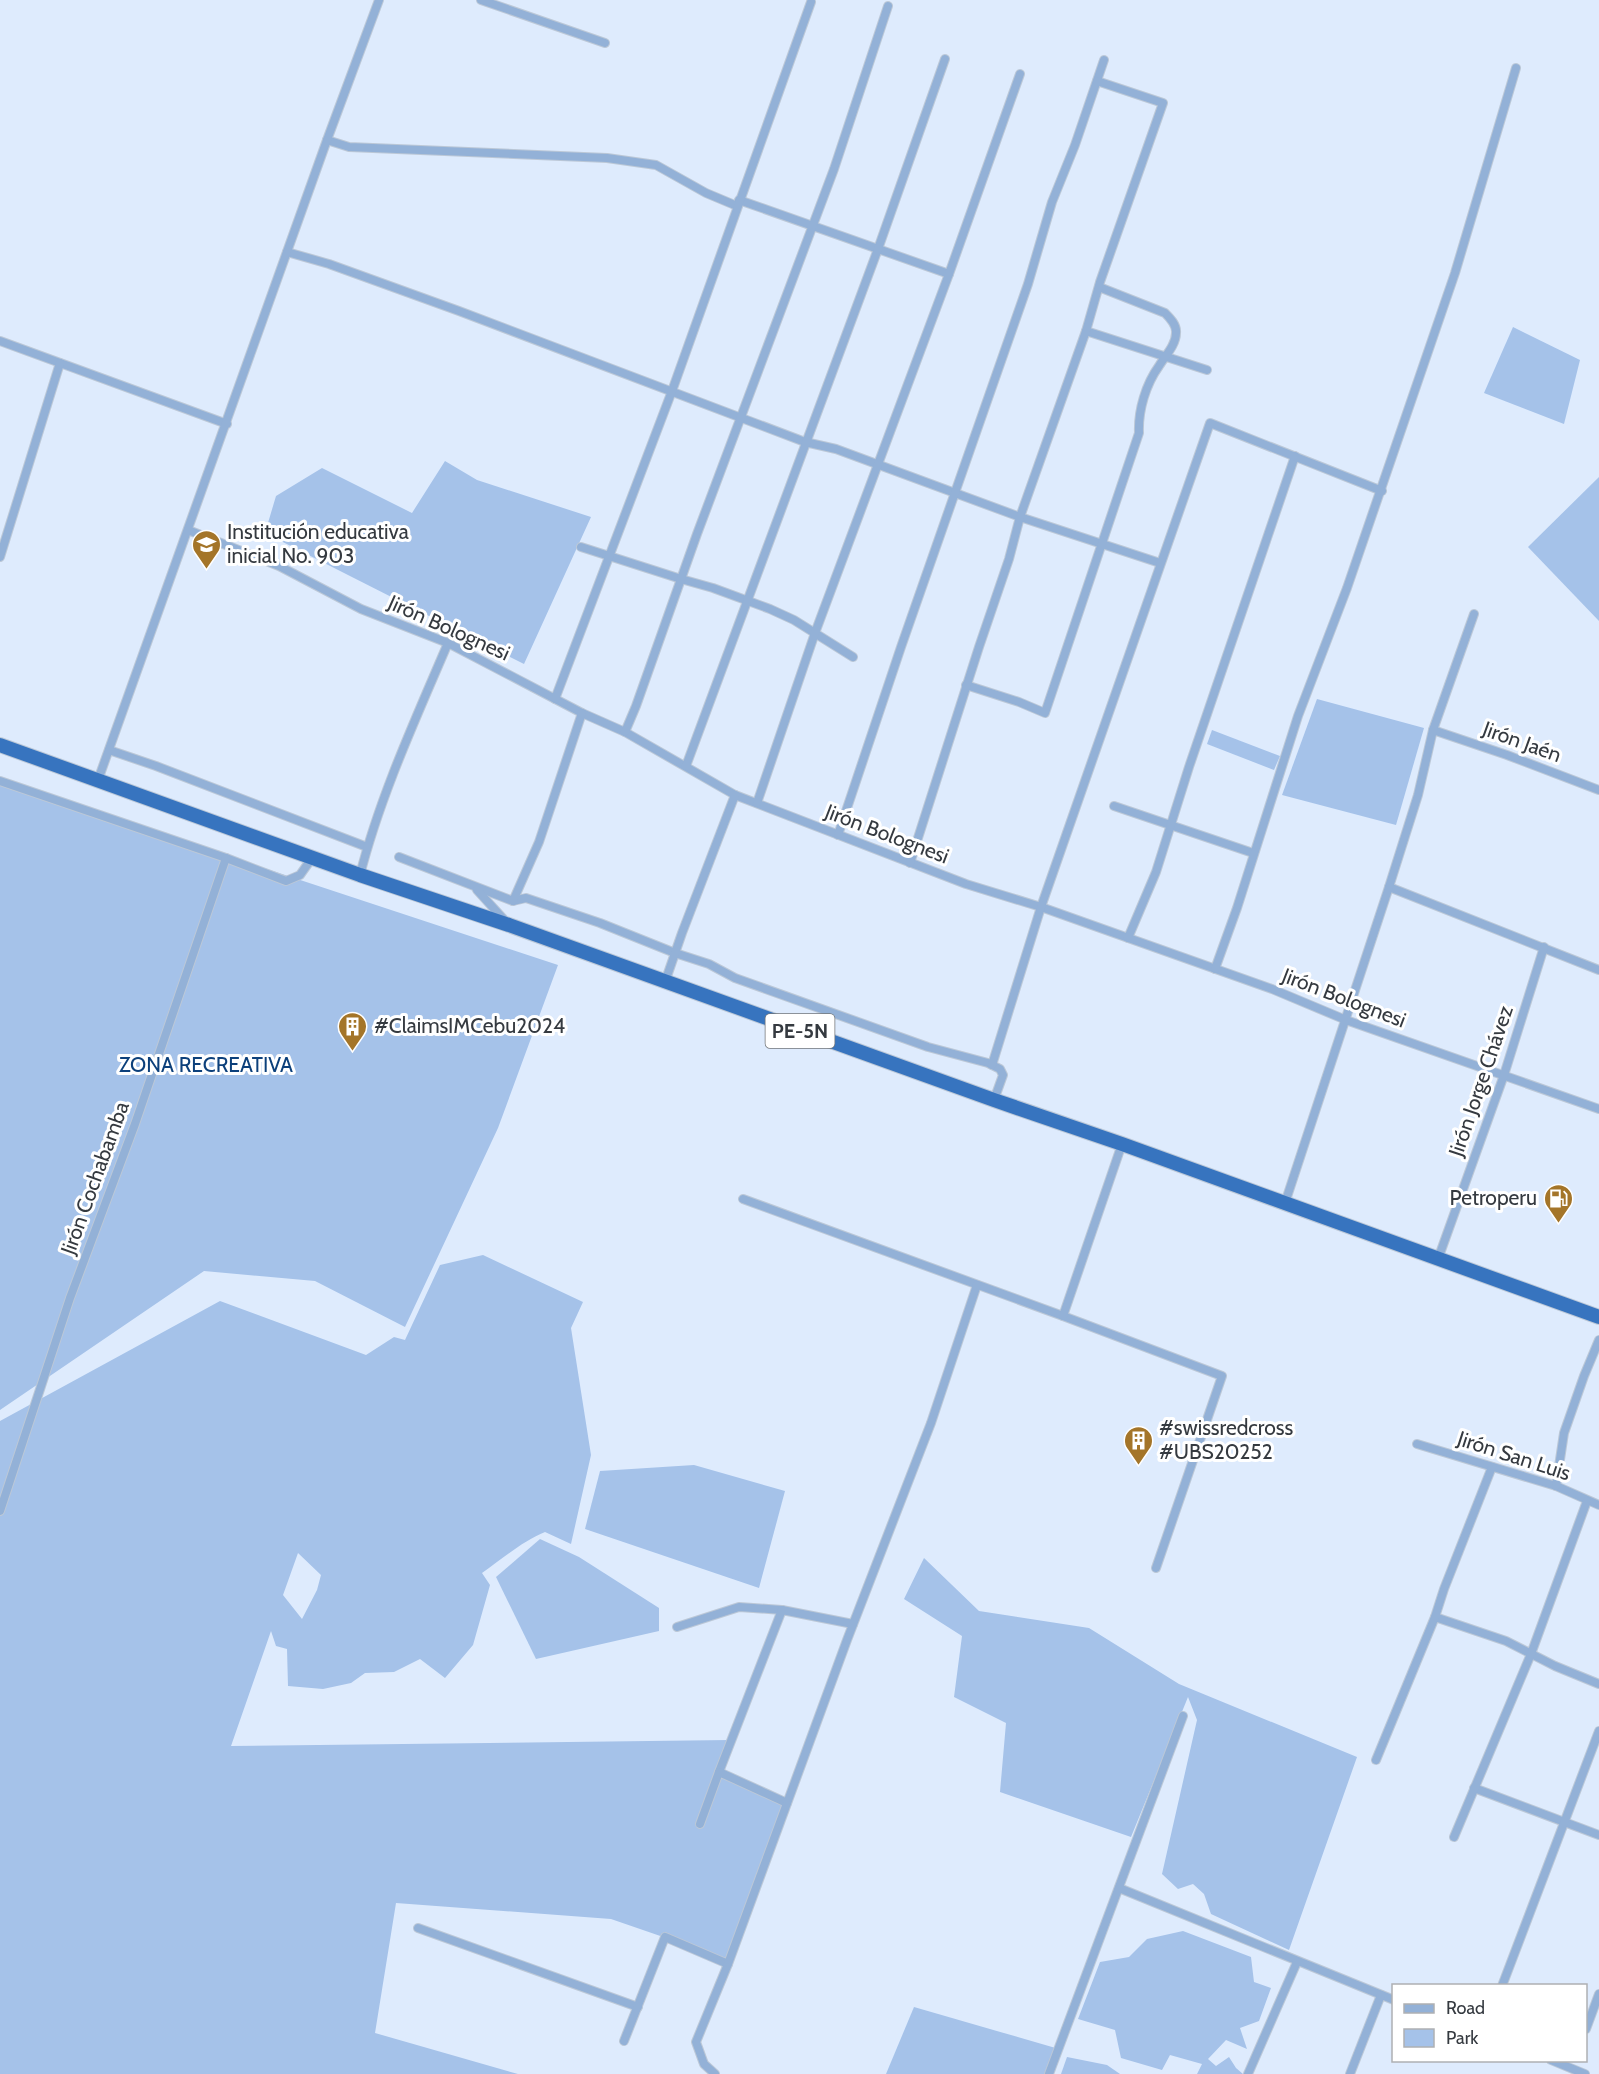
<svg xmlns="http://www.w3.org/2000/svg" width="1599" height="2074" viewBox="0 0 1599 2074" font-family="Cabin,sans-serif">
	<rect width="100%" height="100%" fill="#deebfd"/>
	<g fill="#a5c2e9" fill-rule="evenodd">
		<polygon points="1513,327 1580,360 1564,424 1484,393"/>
		<polygon points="445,461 477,480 591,517 524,664 265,533 276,496 322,468 412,513"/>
		<polygon points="1599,477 1599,621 1528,547"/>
		<polygon points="1317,699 1424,728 1396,825 1282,795"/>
		<polygon points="1212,730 1280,756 1274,770 1207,744"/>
		<polygon points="0,781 558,965 498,1128 405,1327 315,1281 204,1271 0,1410"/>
		<path d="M483,1255l100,47 -12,26 20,127 -20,89 -26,-12c-21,8 -44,28 -63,41l8,12 -17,60 -28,33 -25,-19 -26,13 -29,1 -14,10 -28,6 -35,-3 -1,-37 -11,-3 -5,-15 -40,115 499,-6 -11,32 66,30 -55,158 -119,-41 -215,-16 -21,130 143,41h-518v-653l220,-120 146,54 28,-18 11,3 35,-75zM298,1553l23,22 -4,15 -15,29 -19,-24z"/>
		<polygon points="694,1465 785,1491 759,1588 585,1529 600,1471"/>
		<polygon points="540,1539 579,1557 659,1608 659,1631 536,1659 496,1577"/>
		<polygon points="924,1558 979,1611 1089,1628 1179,1684 1357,1757 1289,1950 1211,1914 1204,1894 1193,1884 1178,1889 1162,1874 1197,1720 1188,1697 1131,1837 1000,1792 1006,1723 954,1697 962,1636 904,1599"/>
		<polygon points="1183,1931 1251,1957 1254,1982 1271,1988 1259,2021 1240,2028 1247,2049 1226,2040 1208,2059 1216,2066 1229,2057 1236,2068 1243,2074 1197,2074 1202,2064 1170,2055 1162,2070 1121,2058 1115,2030 1078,2019 1100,1962 1129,1957 1147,1939"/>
		<polygon points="914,2007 1059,2049 1049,2074 886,2074"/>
		<polygon points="1067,2057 1107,2065 1120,2074 1061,2074"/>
	</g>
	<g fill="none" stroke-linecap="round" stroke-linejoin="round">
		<defs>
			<g id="minor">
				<polyline points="481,0 605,43"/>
				<polyline points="327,140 349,147 607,158 656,165 706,193 737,206"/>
				<polyline points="739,200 949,274"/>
				<polyline points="287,252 329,264 459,311 805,442 836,449 1020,517 1160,563"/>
				<polyline points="1086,331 1207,370"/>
				<polyline points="0,341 227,424"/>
				<polyline points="188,530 279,566 361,609 448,643 582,713 625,732 735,795 966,884 1041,907 1272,989 1346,1020 1599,1109"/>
				<polyline points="581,547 681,579 713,588 770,609 794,620 853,657"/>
				<polyline points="0,557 60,363"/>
				<path d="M966,685l53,17 26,11 94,-280c-1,-23 7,-49 20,-67 6,-10 17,-21 17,-33 1,-8 -6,-15 -11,-20l-66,-26"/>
				<polyline points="555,699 672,391 811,2"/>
				<polyline points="1433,730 1507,755 1599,790"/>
				<polyline points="625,732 636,706 697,534 834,169 888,6"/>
				<polyline points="109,750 156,766 367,847"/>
				<polyline points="686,766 878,249 945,59"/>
				<polyline points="98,780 327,140 379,0"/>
				<polyline points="0,781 226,858 286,881 300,875 312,858"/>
				<polyline points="757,803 815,633 949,274 1020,74"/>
				<polyline points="1114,806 1253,853"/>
				<polyline points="838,835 901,647 1028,284 1052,202 1075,145 1104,60"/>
				<polyline points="399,857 513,901 526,898 600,923 675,953 709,964 735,978 928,1047 988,1063 1000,1069 1003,1075 994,1100"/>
				<polyline points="910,863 979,647 1009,559 1020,517 1086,331 1100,282 1163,103 1097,81"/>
				<path d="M360,875c20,-79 56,-157 88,-232"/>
				<polyline points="1389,887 1599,970"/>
				<polyline points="477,890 507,923"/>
				<polyline points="513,901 539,842 582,713"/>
				<polyline points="1128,938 1156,872 1189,767 1295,456"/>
				<polyline points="1215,969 1237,908 1298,716 1347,588 1455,273 1516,68"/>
				<polyline points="665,982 682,933 735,795"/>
				<polyline points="992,1065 1041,907 1210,423 1382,491"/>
				<polyline points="743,1199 1063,1316 1222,1376 1156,1568"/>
				<polyline points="1285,1203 1389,887 1418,795 1433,730 1474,614"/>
				<polyline points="1438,1259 1504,1075 1544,947"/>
				<polyline points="1063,1316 1122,1144"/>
				<polyline points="1417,1444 1556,1486 1599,1505"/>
				<polyline points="1556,1486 1564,1433 1584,1376 1599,1340"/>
				<polyline points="0,1511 70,1298 135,1124 226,858"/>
				<polyline points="1435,1617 1506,1641 1555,1666 1599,1684"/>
				<polyline points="677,1627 739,1607 782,1610"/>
				<polyline points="1376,1760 1435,1617 1444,1589 1492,1467"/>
				<polyline points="719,1772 782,1610 853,1624"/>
				<polyline points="1474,1788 1599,1835"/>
				<polyline points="700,1824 719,1772 787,1803"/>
				<polyline points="1454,1837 1531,1654 1587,1501"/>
				<polyline points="1119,1888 1394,2000"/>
				<polyline points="418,1928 638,2007"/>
				<polyline points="1502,1986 1599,1731"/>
				<polyline points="1586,2029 1599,1994"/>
				<polyline points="624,2041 665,1937 728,1964"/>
				<polyline points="1551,2060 1585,2074"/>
				<polyline points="715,2074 704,2064 696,2042 728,1964 847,1640 931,1423 977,1285"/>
				<polyline points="1049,2074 1183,1716"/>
				<polyline points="1248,2074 1297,1962"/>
				<polyline points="1350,2074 1381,1995"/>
			</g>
			<polyline id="trunk" points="0,745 360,875 509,925 994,1100 1122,1144 1599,1317"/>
		</defs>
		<use href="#minor" stroke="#bcc8d7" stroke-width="10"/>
		<use href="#trunk" stroke="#bcc8d7" stroke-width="16"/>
		<use href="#minor" stroke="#93b1d7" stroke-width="8"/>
		<use href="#trunk" stroke="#3774bf" stroke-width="14"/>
	</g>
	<defs>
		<symbol id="school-pin" viewBox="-11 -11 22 30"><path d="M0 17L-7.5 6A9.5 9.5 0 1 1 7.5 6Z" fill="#a47529" stroke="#fff"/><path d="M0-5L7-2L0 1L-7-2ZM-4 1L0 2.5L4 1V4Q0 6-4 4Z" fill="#fff"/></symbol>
		<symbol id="building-pin" viewBox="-11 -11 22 30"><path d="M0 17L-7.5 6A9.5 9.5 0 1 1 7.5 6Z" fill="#a47529" stroke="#fff"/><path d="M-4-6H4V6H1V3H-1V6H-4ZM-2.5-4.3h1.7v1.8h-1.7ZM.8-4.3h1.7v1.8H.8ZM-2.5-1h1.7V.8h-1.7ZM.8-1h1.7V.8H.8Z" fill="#fff"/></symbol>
		<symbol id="fuel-pin" viewBox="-11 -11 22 30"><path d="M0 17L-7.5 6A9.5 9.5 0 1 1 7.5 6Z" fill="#a47529" stroke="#fff"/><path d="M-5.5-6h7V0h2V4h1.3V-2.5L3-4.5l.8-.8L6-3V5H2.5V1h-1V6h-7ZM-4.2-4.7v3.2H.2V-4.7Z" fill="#fff"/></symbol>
	</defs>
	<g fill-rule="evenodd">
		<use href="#school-pin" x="190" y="528" width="33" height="45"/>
		<use href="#building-pin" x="336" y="1010" width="33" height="45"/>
		<use href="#fuel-pin" x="1542" y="1182" width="33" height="45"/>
		<use href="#building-pin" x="1122" y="1424" width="33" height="45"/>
	</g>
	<g text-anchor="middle" stroke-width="6" stroke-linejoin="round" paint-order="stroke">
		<rect fill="#fff" stroke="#727579" stroke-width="1.5" x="765.5" y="1014" width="69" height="34" rx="4.5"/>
		<g font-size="20" font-weight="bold" fill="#353a40">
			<text x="800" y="1038">PE-5N</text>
		</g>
		<g font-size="21" fill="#353a40" stroke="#fff" text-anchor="start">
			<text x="227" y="539">Institución educativa<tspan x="227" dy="24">inicial No. 903</tspan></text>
			<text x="374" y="1033">#ClaimsIMCebu2024</text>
			<text x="1537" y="1205" text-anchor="end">Petroperu</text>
			<text x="1159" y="1435">#swissredcross<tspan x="1159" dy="24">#UBS20252</tspan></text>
		</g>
		<g font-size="21" fill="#353a40" stroke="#fff">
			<text transform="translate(449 628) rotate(24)" y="7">Jirón Bolognesi</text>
			<text transform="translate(1522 742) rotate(20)" y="7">Jirón Jaén</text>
			<text transform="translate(887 834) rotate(21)" y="7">Jirón Bolognesi</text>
			<text transform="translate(1344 998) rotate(21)" y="7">Jirón Bolognesi</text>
			<text transform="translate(1481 1081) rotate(-71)" y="7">Jirón Jorge Chávez</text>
			<text transform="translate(95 1178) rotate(-70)" y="7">Jirón Cochabamba</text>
			<text transform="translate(1514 1456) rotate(18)" y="7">Jirón San Luis</text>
		</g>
		<g font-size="21" fill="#0c407b" stroke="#fff">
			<text x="206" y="1072">ZONA RECREATIVA</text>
		</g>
	</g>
	<rect x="1392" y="1984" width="195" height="78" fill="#ffffff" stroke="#aeb0b3" stroke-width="1.5"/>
	<rect x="1404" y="2004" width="30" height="9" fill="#93b1d7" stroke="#aeb0b3" stroke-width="1.5"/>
	<text x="1446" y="2014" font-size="18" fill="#353a40">Road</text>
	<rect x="1404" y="2029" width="30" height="18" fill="#a5c2e9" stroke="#aeb0b3" stroke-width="1.5"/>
	<text x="1446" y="2044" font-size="18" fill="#353a40">Park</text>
</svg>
